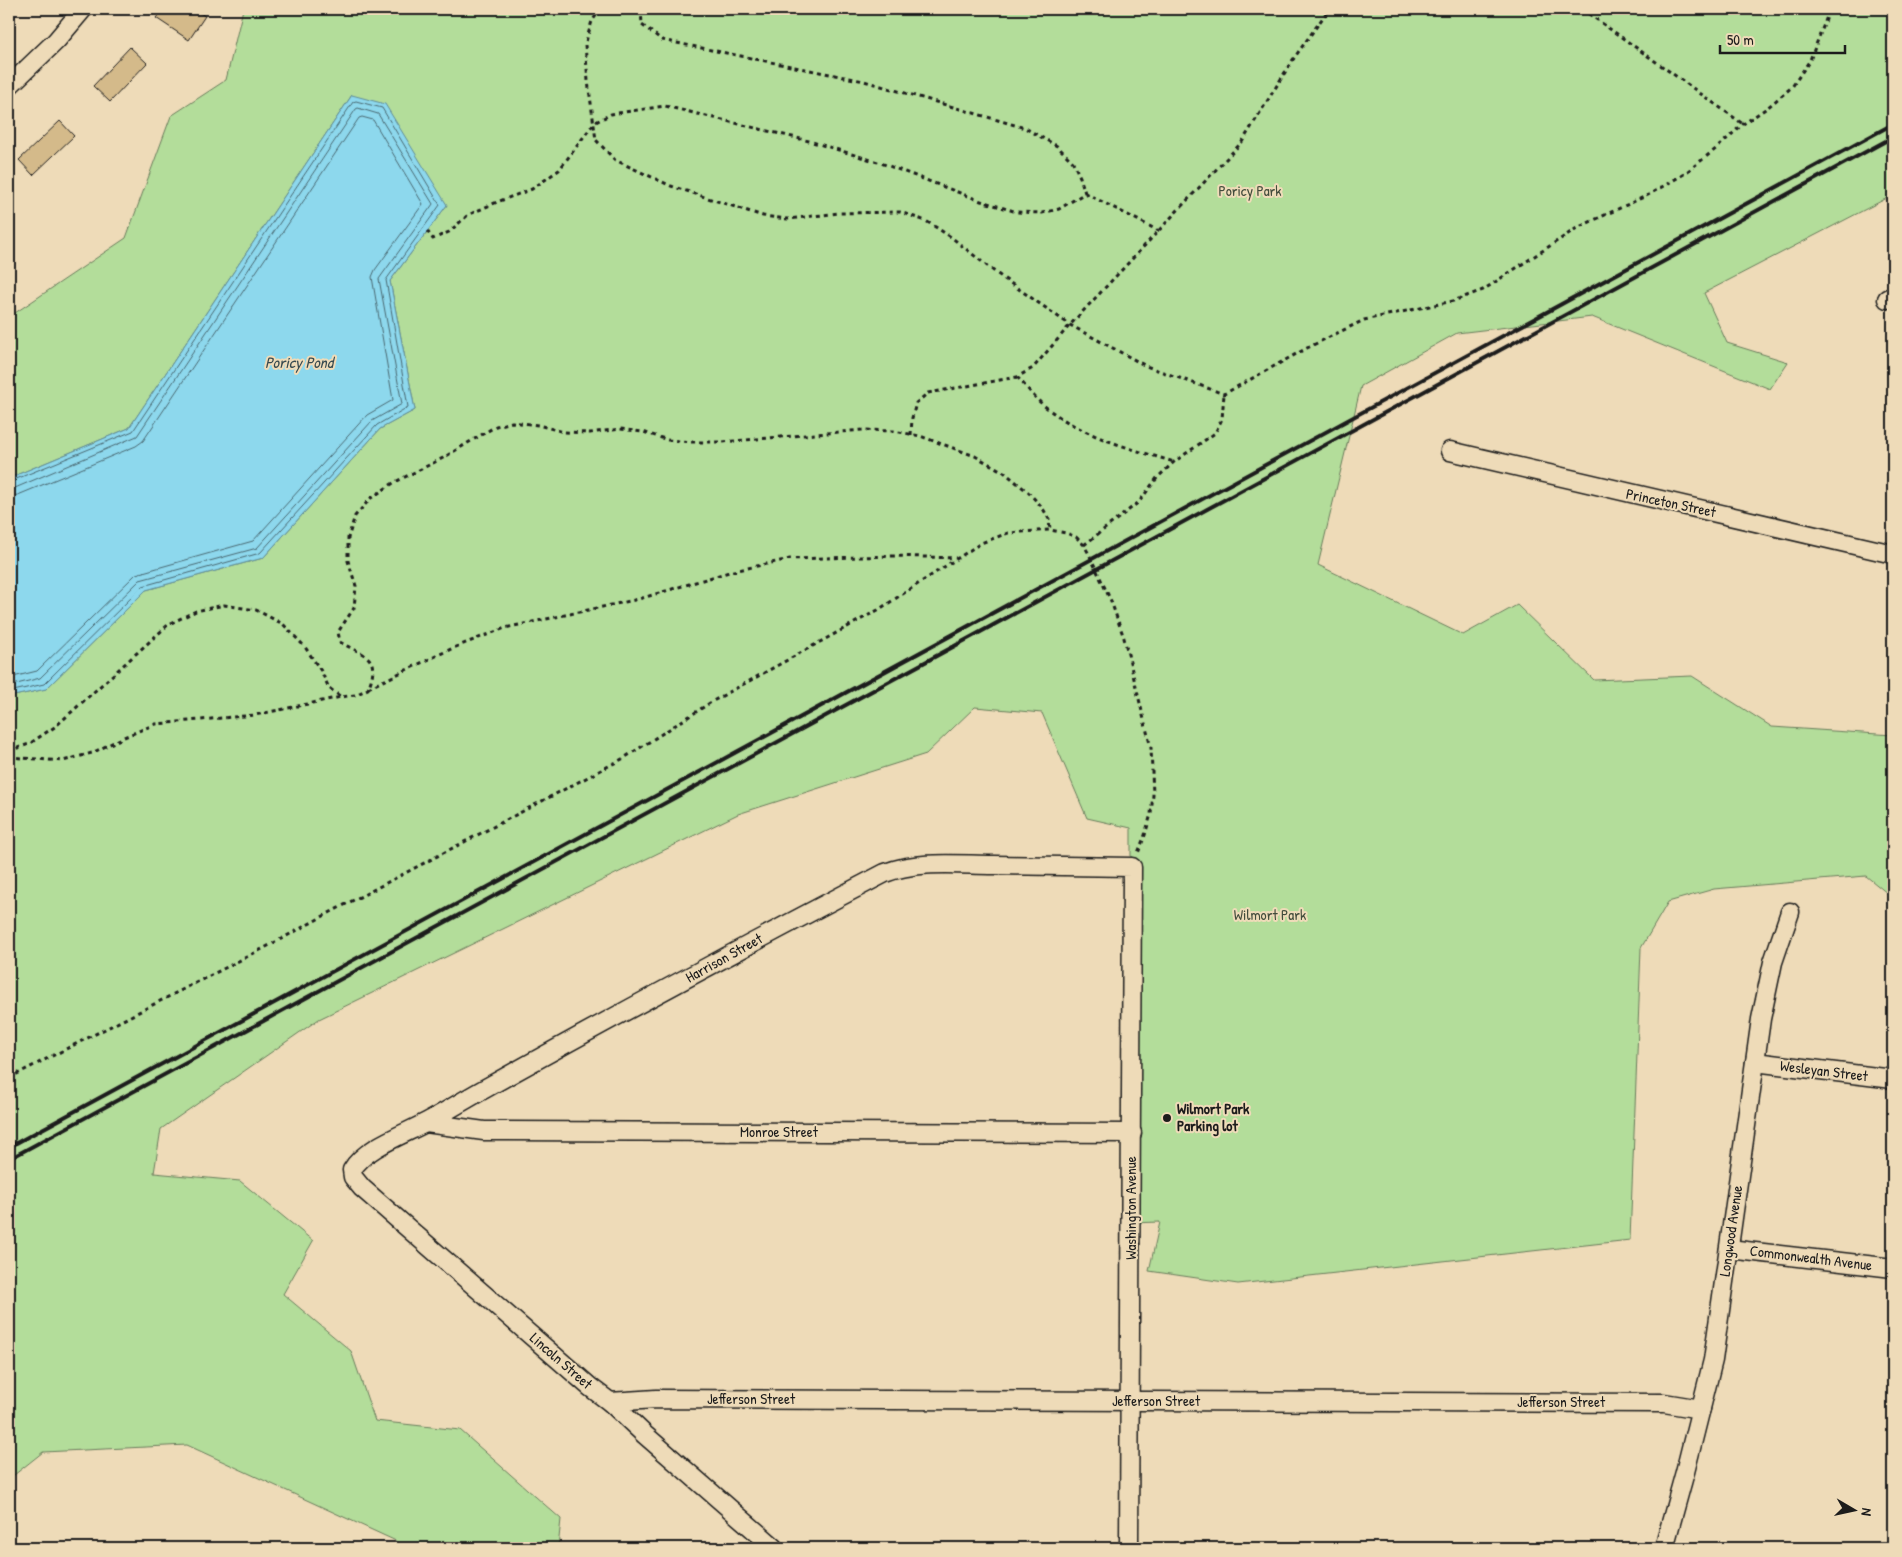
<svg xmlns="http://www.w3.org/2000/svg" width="1902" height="1557" viewBox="0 0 1902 1557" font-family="'Patrick Hand',sans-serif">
	<rect width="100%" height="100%" fill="#eedbb8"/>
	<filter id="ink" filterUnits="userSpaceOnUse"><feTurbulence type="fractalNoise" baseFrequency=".02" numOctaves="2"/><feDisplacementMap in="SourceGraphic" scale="10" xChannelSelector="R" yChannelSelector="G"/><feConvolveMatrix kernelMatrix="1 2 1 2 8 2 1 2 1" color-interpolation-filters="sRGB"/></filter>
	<g filter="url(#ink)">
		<polygon fill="#b3dd9a" stroke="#687c5b" points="243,9 1893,9 1893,195 1704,293 1727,343 1788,362 1770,389 1592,317 1457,333 1361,386 1318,565 1463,635 1517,605 1594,680 1692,676 1772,727 1893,735 1893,898 1866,876 1714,889 1668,902 1641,948 1630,1240 1238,1284 1149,1271 1160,1222 1131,1223 1131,828 1087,818 1042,713 975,707 926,754 738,814 319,1019 161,1129 154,1173 240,1181 313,1241 283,1294 351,1351 375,1421 460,1430 561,1519 558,1548 396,1548 396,1541 187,1445 43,1452 9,1479 9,697 46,689 146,590 263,558 380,429 415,410 390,281 447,205 352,95 129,428 9,478 9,317 126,238 171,116 226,80"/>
		<polygon fill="#8dd8ed" stroke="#608d99" points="352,95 385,104 447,205 390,281 415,410 380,429 263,558 146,590 46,689 9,697 9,478 129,428"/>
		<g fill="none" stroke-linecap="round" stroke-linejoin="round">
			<g stroke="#496770" stroke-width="1">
				<polyline points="9,482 133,431 353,102 356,101 382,108 440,205 386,280 408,407 377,425 260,553 143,586 44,684 9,692"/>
				<polyline points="9,489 15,488 137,436 356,109 358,108 378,114 433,204 379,279 402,404 372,421 257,548 140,580 40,678 9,686"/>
				<polyline points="9,496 18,495 136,446 143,441 359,118 362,117 373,120 423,204 375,270 372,277 393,400 367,415 253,541 136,574 37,671 9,678"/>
			</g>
		</g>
		<g fill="#d4ba8a" stroke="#1c1c1c">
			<polygon points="163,9 193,9 205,16 189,40 156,18"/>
			<polygon points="130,47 147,63 110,102 93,86"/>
			<polygon points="60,121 74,136 33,175 19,160"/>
		</g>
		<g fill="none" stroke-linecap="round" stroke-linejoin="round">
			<defs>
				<g id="minor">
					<polyline points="9,86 56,41 83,9"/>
					<polyline points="1887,299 1893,296"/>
					<polyline points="1450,451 1893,554"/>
					<polyline points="1755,1062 1893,1079"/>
					<polyline points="426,1123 484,1131 1132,1133"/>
					<polyline points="1729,1249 1893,1268"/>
					<polyline points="610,1402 656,1399 1664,1403 1701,1409"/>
					<path d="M775,1548l-130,-113 -35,-33 -20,-15 -228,-199 -9,-11 -1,-7c12,-22 53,-36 75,-48 20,-11 39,-23 59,-34 132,-74 265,-145 399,-215 33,-13 74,-8 109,-8 46,1 92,1 138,2l-3,681"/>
					<polyline points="1664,1548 1685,1472 1713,1360 1761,1019 1773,962 1790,912"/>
				</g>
			</defs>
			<use href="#minor" stroke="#1c1c1c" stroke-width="21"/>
			<g stroke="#1c1c1c" stroke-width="3" stroke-dasharray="4 4" stroke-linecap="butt">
				<polyline points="601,9 592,21 585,45 588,81 596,140 615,160 671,186 763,216 788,219 839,213 900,212 926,221 951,237 996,273 1070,325 1146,366 1224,394 1307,348 1364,320 1453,301 1483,290 1577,228 1648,195 1684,174 1717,148 1743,124 1767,108 1792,87 1810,60 1830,9"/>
				<polyline points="1582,9 1743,124"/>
				<polyline points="1085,193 1159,231"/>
				<polyline points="427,231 433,239 449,232 468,215 497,202 532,189 559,170 594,123 611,114 665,106 809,141 881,163 981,201 1017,212 1042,213 1059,209 1085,193 1080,177 1073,162 1057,146 1025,128 864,81 662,40 642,25 641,9"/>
				<path d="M1017,377c8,8 15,18 24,26 36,32 88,45 133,59"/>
				<polyline points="911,435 912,418 916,403 928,393 1017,377 1033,368 1070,325 1242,142 1292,61 1329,9"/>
				<polyline points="1084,545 1139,502 1157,478 1174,462 1215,433 1222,419 1224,394"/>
				<polyline points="368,688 453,648 505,628 639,599 729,572 790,559 895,556 956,558"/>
				<path d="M9,751l20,-7 27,-18 113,-102 27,-13 28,-6 32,5 27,14 22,23 16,24 8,17 12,9 14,-2 13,-6c14,-35 -5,-33 -28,-47l-2,-10 16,-24 2,-22 -8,-25v-23l7,-22 16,-18 24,-16 48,-24 53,-32 16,-4 26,3 26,7 26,1 30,-4 23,3 25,8 24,2h30l141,-12 31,1 26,5 55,20 29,16 24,20 14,15 7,12 1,11"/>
				<polyline points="9,757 63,761 92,753 124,737 156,724 255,715 341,697"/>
				<polyline points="9,1078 270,945 331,912 624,758 713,701 878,610 981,543 1008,533 1050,530 1066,533 1076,537 1084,545 1089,554 1111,601 1124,638 1151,748 1153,795 1151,814 1145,835 1138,853"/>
			</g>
			<use href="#minor" stroke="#eedbb8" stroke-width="18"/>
			<g stroke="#1c1c1c" stroke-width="4">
				<polyline points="9,1147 1893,124"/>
				<polyline points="9,1159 1893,137"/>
			</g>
		</g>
	</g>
	<circle fill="#1c1c1c" stroke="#eedbb8" stroke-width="2" cx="1167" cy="1118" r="5"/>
	<g text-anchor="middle" stroke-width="4" stroke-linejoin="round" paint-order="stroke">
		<g font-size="15" fill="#424c3c" stroke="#eedbb8">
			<text x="1250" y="196">Poricy Park</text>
			<text x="1270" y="920">Wilmort Park</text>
		</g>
		<g font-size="15" fill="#1c1c1c" stroke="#eedbb8">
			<text transform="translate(1671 503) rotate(12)" y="5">Princeton Street</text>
			<text transform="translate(724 958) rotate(-29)" y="5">Harrison Street</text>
			<text transform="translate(1824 1071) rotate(7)" y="5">Wesleyan Street</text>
			<text x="779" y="1137">Monroe Street</text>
			<text transform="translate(1131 1208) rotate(-90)" y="5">Washington Avenue</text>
			<text transform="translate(1731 1231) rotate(-82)" y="5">Longwood Avenue</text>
			<text transform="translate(1811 1258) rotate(7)" y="5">Commonwealth Avenue</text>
			<text transform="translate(561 1361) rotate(41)" y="5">Lincoln Street</text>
			<text x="751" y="1404">Jefferson Street</text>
			<text x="1156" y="1406">Jefferson Street</text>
			<text x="1561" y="1407">Jefferson Street</text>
		</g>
		<g font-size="15" font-weight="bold" fill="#1c1c1c" stroke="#eedbb8" text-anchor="start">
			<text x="1177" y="1114">Wilmort Park<tspan x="1177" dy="17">Parking lot</tspan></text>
		</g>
		<g font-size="16" font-style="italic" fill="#384b50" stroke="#eedbb8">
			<text x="299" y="368">Poricy Pond</text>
		</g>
	</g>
	<rect width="1902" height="1557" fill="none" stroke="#eedbb8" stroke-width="30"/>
	<rect x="15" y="15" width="1872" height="1527" fill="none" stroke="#1c1c1c" stroke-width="2" filter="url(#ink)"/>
	<g transform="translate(1854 1510) rotate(99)" stroke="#eedbb8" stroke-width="4" paint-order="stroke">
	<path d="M0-4L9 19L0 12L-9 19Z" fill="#1c1c1c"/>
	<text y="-8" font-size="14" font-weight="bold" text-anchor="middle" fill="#1c1c1c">N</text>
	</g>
	<path d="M1720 45v8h125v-8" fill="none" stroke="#1c1c1c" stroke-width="2.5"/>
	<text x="1727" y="45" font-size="15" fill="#1c1c1c" stroke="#eedbb8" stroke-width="4" paint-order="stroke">50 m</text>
</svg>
